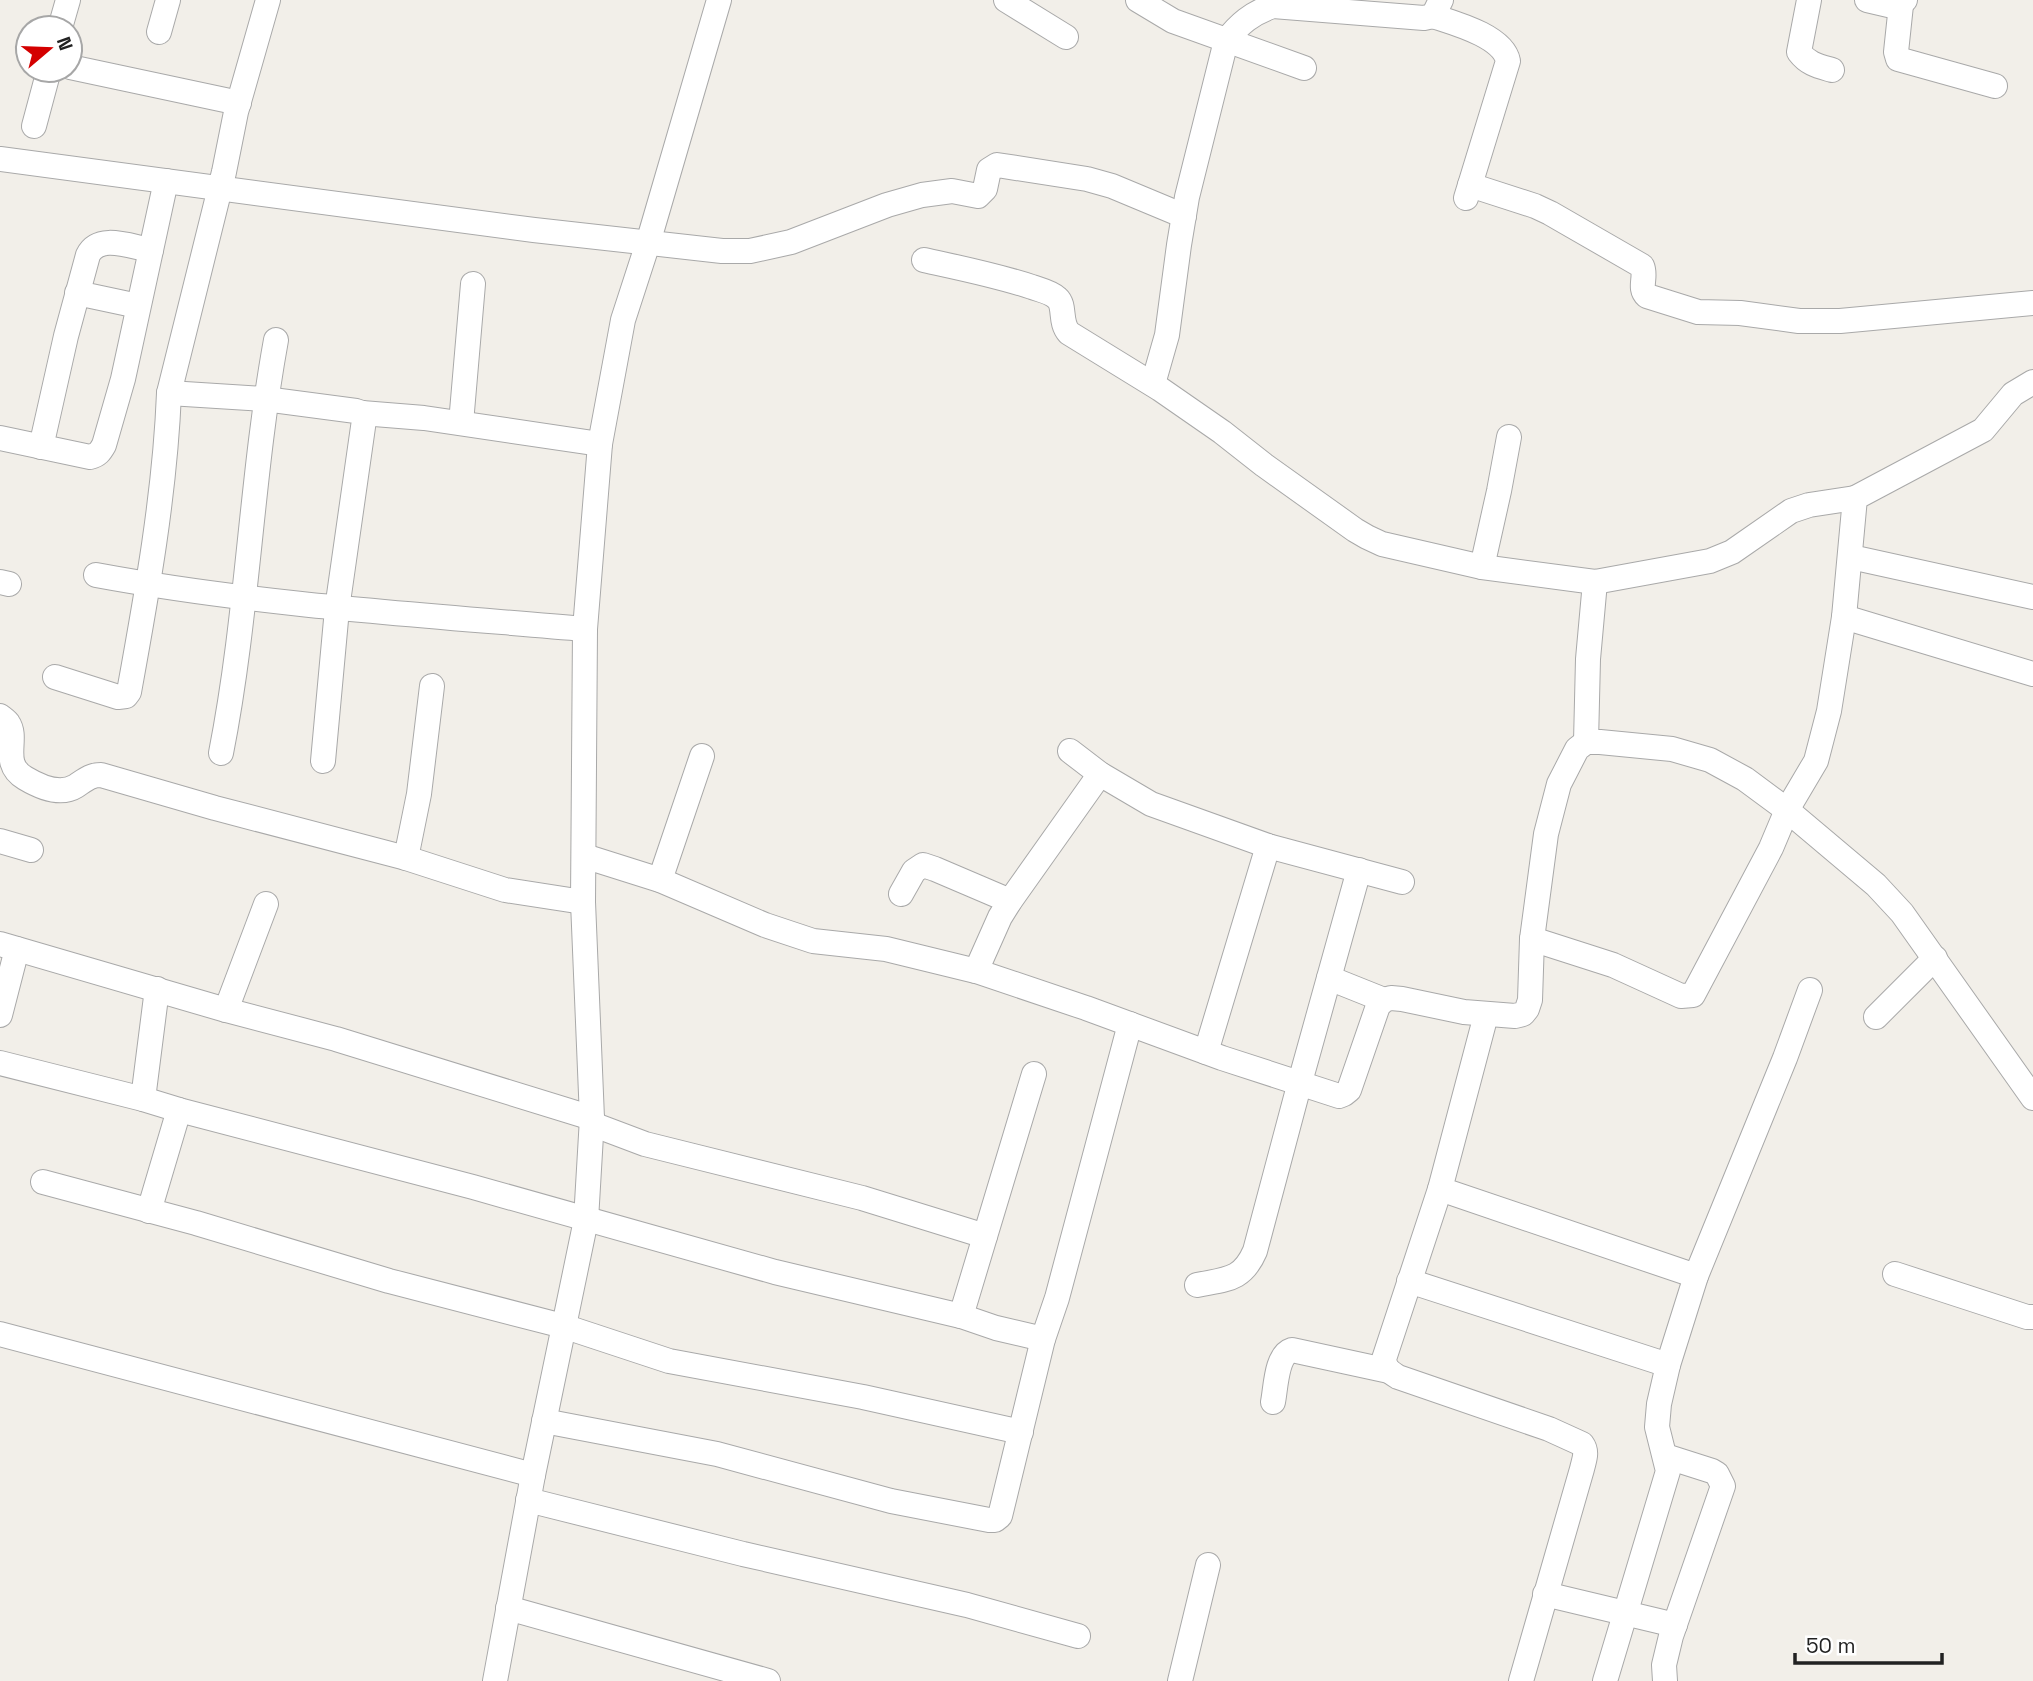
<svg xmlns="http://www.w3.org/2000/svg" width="2033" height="1681" viewBox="0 0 2033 1681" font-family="'Space Grotesk',sans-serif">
	<rect width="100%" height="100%" fill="#f2efe9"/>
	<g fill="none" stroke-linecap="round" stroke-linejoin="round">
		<defs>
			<g id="minor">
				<polyline points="1006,0 1066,37"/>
				<polyline points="1138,0 1173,21 1304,68"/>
				<path d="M1809,0l-10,52c9,12 19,14 33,18"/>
				<polyline points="1867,0 1897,7 1905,0"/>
				<polyline points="1901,5 1896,52 1898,59 1995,86"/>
				<path d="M1433,16c21,7 70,20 75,45l-42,137"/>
				<polyline points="60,28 68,0"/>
				<polyline points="159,32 168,0"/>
				<polyline points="70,67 239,103"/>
				<polyline points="34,126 49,70"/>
				<polyline points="0,159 534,230 722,251 750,251 791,242 887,205 922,195 952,191 978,196 985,189 989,170 997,165 1087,179 1112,186 1184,216"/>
				<path d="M1470,185l65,21 15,7 92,53c5,11 -4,22 5,30l51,16 42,1 59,8h41l193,-18"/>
				<path d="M924,260c36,8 72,15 108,27 8,3 19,5 25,11 9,8 2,24 12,35l91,56 62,43 42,33 91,65 12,7 15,7 100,23 113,15 115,-21 22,-9 59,-41 18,-6 46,-7"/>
				<polyline points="77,293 138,306"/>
				<path d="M1153,384l14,-49 12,-90 8,-48 39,-156c13,-17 26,-28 47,-35l151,12 9,-2 8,-16"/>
				<polyline points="169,393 265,399 356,411 362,413 364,420 337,609 323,761"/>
				<polyline points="362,413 424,418 600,444"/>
				<polyline points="461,423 473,284"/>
				<path d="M0,438l90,19c8,-2 10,-5 14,-12l19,-66 43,-198"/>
				<path d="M41,447l25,-111 22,-81c11,-22 43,-8 63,-5"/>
				<polyline points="1851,557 2033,597"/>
				<polyline points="1482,567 1499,491 1509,437"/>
				<path d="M96,575c162,30 326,40 489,54"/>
				<polyline points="0,582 9,584"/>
				<polyline points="1844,617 2033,674"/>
				<path d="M55,677l63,20 8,-1 3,-4c18,-99 36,-199 40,-299l55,-221 12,-60 32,-112"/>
				<path d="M0,716c1,1 7,5 8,7 11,16 -8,40 17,55 15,9 35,18 51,8 9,-6 14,-11 25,-11l114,33 191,50 99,32 78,12"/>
				<polyline points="1586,742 1588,659 1595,582"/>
				<polyline points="1070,751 1100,774 1151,804 1268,846 1402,882"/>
				<path d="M221,753c27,-137 30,-276 55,-413"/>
				<polyline points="0,841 31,850"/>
				<polyline points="584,856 660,880 765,925 813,941 886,949 976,971 1086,1008 1222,1058 1339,1096 1344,1094 1349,1090 1378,1006 1384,1000 1391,998 1402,999 1464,1012 1515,1016 1523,1014 1527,1009 1530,1000 1532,939 1546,834 1559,784 1577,749 1586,742 1600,742 1672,749 1710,760 1745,779 1787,810 1876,885 1902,913 2033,1098"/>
				<polyline points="406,858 419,794 432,686"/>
				<polyline points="660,880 702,756"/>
				<polyline points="901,894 914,871 923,865 935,869 1010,901"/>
				<polyline points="1532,939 1613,965 1681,996 1693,995 1771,848 1787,810 1816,761 1829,711 1844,617 1855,498 1983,430 2013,394 2033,382"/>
				<polyline points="0,944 226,1010 336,1039 592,1118"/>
				<polyline points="976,971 1000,917 1010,901 1100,774"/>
				<polyline points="1329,978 1384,1000"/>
				<polyline points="226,1010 266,904"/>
				<polyline points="0,1015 17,949"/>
				<path d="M1486,1015l-46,174 -56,170c1,10 6,13 14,18l151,52 33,15c6,8 2,16 0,25l-61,212"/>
				<polyline points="1876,1017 1935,958"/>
				<polyline points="1206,1052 1268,846"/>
				<polyline points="0,1063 143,1099 179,1110 473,1187 775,1272 961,1316 996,1328 1043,1339"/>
				<polyline points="143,1099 157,989"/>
				<polyline points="592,1124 645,1144 862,1198 985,1236"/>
				<polyline points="43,1182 196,1223 389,1281 563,1326 669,1361 863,1397 1021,1432"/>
				<polyline points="1440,1189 1696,1276"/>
				<polyline points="149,1211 179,1110"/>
				<polyline points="1895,1274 2027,1317 2033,1317"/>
				<polyline points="1409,1281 1668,1365"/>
				<path d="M1197,1285c29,-6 45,-4 58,-34l45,-169 59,-212"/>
				<polyline points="961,1316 1034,1074"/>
				<polyline points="0,1334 533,1475"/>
				<path d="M1273,1402c3,-15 3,-47 19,-52l97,21"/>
				<polyline points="544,1421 717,1454 891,1501 989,1520 995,1520 1000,1516 1043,1339 1057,1298 1130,1024"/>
				<polyline points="1665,1456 1712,1471 1717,1474 1723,1486 1671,1636 1664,1665 1665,1681"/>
				<polyline points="528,1500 743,1554 967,1605 1078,1636"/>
				<polyline points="1545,1594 1675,1625"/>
				<polyline points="508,1608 768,1681"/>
				<polyline points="495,1681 533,1475 586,1220 592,1118 583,902 585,629 600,444 623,320 648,243 719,0"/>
				<polyline points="1180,1681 1208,1565"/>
				<polyline points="1605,1681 1668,1471 1657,1427 1659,1404 1668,1365 1696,1276 1785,1058 1810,990"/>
			</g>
		</defs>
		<use href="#minor" stroke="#a9a9a9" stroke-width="26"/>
		<use href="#minor" stroke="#fff" stroke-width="24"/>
	</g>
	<g transform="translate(49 49) rotate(71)"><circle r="33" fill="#ffffff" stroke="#a7a7a7" stroke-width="2"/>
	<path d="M0-5L12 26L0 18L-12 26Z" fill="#d40000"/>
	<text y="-10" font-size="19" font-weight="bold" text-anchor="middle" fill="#222222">N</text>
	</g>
	<path d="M1795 1653v10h147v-10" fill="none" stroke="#222222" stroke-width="3.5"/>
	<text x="1806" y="1653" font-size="21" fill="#222222" stroke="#ffffff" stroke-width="5" paint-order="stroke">50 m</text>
</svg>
